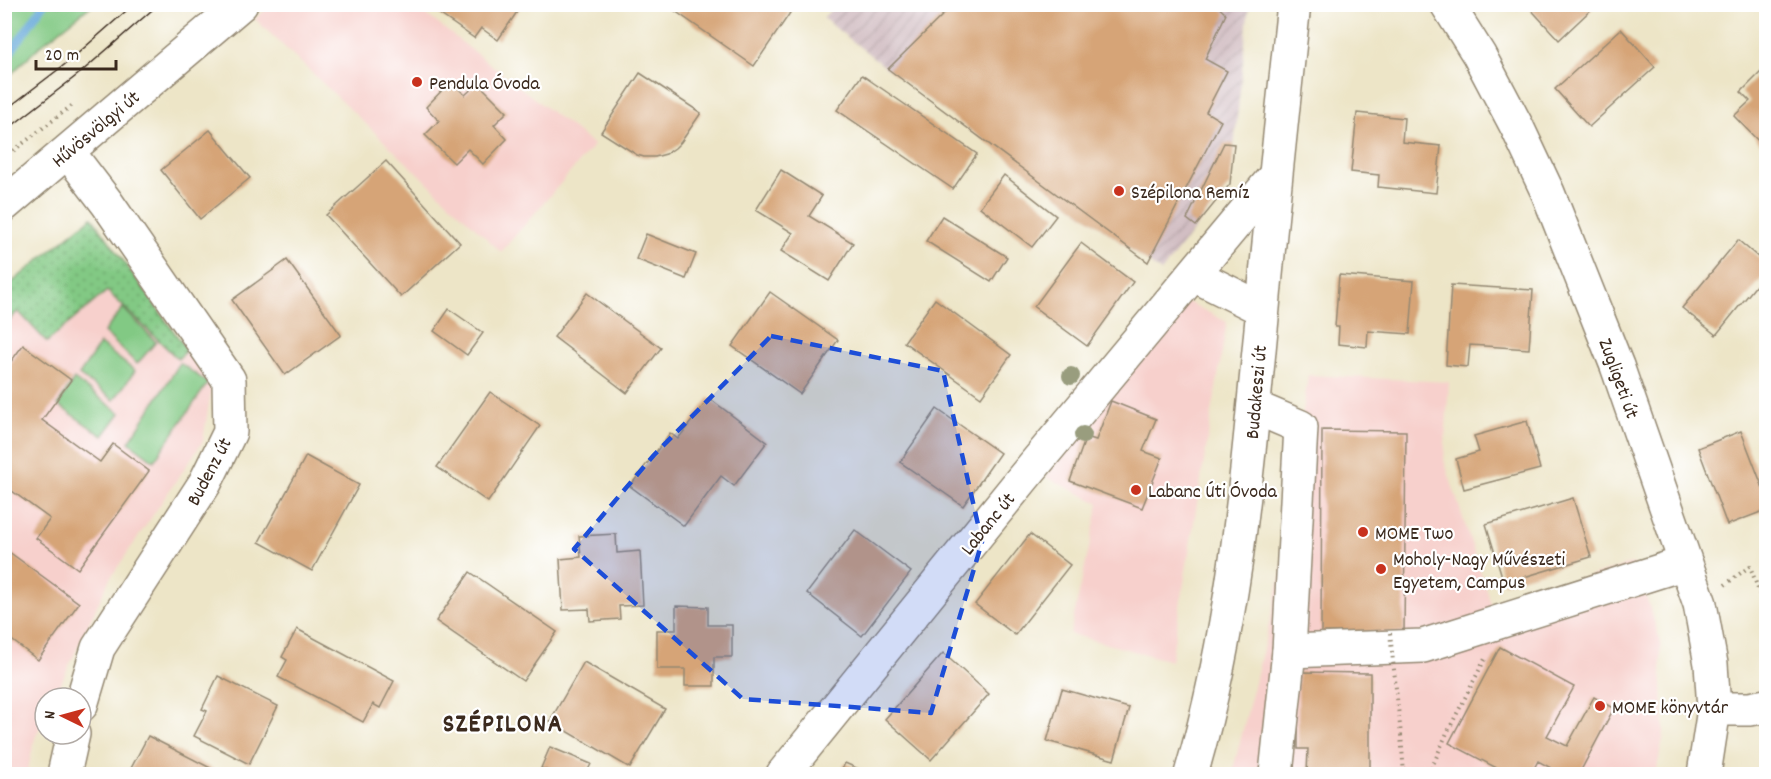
<svg xmlns="http://www.w3.org/2000/svg" width="1771" height="779" viewBox="0 0 1771 779" font-family="Dekko,sans-serif">
	<defs>
		<pattern id="industrial-furrows" width="10" height="10" patternUnits="userSpaceOnUse" patternTransform="scale(1.5)"><rect width="10" height="10" fill="#d2bec3"/><path d="M-1 1l2-2M0 10L10 0M9 11l2-2" fill="none" stroke="#b5a3a7"/></pattern>
		<pattern id="park-dots" width="8" height="8" patternUnits="userSpaceOnUse" patternTransform="scale(1.5)"><rect width="8" height="8" fill="#82c984"/><path d="M2 2h.1M6 6h.1" fill="none" stroke="#6ca36b" stroke-width="1.8" stroke-linecap="round"/></pattern>
	</defs>
	<rect width="100%" height="100%" fill="#fff"/>
	<filter id="ink" filterUnits="userSpaceOnUse"><feTurbulence type="fractalNoise" baseFrequency=".0167" numOctaves="2"/><feDisplacementMap in="SourceGraphic" scale="12" xChannelSelector="R" yChannelSelector="G"/><feConvolveMatrix kernelMatrix="1 2 1 2 8 2 1 2 1" color-interpolation-filters="sRGB"/></filter>
	<filter id="wash" filterUnits="userSpaceOnUse"><feTurbulence type="fractalNoise" baseFrequency=".008" numOctaves="4" result="noise"/><feDisplacementMap in="SourceGraphic" scale="24" xChannelSelector="R" yChannelSelector="G"/><feGaussianBlur stdDeviation="1.35" result="paint"/><feColorMatrix in="noise" values="0 0 0 0 0 0 0 0 0 0 0 0 0 0 0 0 0 1.4 0 .05"/><feComposite in="paint" operator="in"/></filter>
	<g filter="url(#wash)">
		<rect width="100%" height="100%" fill="#ede5c7"/>
		<g fill="#f7d0cc">
			<polygon points="271,5 414,5 594,145 501,252 255,19"/>
			<polygon points="92,217 212,384 203,441 109,580 54,698 45,698 45,717 35,738 27,774 5,774 5,288"/>
			<polygon points="1182,299 1227,322 1171,661 1070,634 1099,503 1046,477"/>
			<polygon points="1308,375 1449,382 1444,460 1492,607 1633,563 1648,602 1660,640 1664,733 1656,774 1232,774 1281,576"/>
		</g>
		<polygon fill="url(#industrial-furrows)" points="837,4 1249,5 1230,184 1161,272 888,69 823,18"/>
		<g fill="#82c984" stroke="#5e7a51" stroke-width="1.5">
			<polygon points="7,5 7,4 92,5 40,46 5,80 4,7"/>
			<polygon points="123,308 156,342 137,364 104,332"/>
			<polygon points="100,344 135,371 114,400 79,375"/>
			<polygon points="180,363 208,383 154,461 129,442"/>
			<polygon points="74,379 120,413 103,436 58,405"/>
		</g>
		<polygon fill="url(#park-dots)" stroke="#5e7a51" stroke-width="1.5" points="92,217 187,350 178,359 107,291 47,342 18,311 5,325 5,288"/>
		<g fill="none" stroke-linecap="round" stroke-linejoin="round">
			<polyline stroke="#63a7d8" stroke-width="8" points="4,62 44,4"/>
		</g>
		<g id="blocks">
			<g fill="#d6a477">
				<polygon points="434,4 520,4 521,6 498,40 481,28 474,38 431,8"/>
				<polygon points="665,4 778,4 790,13 754,66"/>
				<polygon points="954,4 1215,4 1226,14 1205,59 1227,71 1206,112 1221,121 1148,262 888,69"/>
				<polygon points="1526,4 1597,4 1559,40"/>
				<polygon points="1621,29 1655,67 1589,127 1555,89"/>
				<polygon points="1762,71 1766,75 1766,149 1734,116 1750,101 1741,92"/>
				<polygon points="640,73 701,113 681,142 675,148 666,154 655,157 644,157 637,155 601,132"/>
				<polygon points="862,75 977,154 953,189 837,110"/>
				<polygon points="451,81 465,95 478,83 507,112 494,125 507,139 483,164 468,149 454,163 425,135 439,121 426,107"/>
				<polygon points="1357,113 1404,118 1402,142 1441,146 1436,193 1378,187 1379,175 1351,172"/>
				<polygon points="210,130 250,178 200,219 161,170"/>
				<polygon points="1224,143 1234,144 1230,184 1196,226 1187,219"/>
				<polygon points="386,161 460,243 401,297 326,215"/>
				<polygon points="781,170 822,196 809,216 853,243 829,281 781,251 793,233 756,210"/>
				<polygon points="1004,175 1056,216 1032,247 980,207"/>
				<polygon points="942,216 1007,257 991,282 926,241"/>
				<polygon points="646,234 696,254 686,279 636,259"/>
				<polygon points="1738,240 1766,264 1766,273 1716,335 1682,308"/>
				<polygon points="1081,243 1133,282 1087,346 1034,307"/>
				<polygon points="287,260 341,335 285,375 232,300"/>
				<polygon points="1339,275 1414,281 1410,334 1368,331 1367,347 1338,344 1339,327 1335,327"/>
				<polygon points="1451,285 1533,290 1529,349 1470,345 1468,367 1446,365"/>
				<polygon points="770,292 838,340 800,394 732,346"/>
				<polygon points="587,293 661,348 627,393 554,337"/>
				<polygon points="935,299 1011,355 981,397 904,342"/>
				<polygon points="449,309 483,333 467,355 434,331"/>
				<polygon points="23,345 71,380 42,420 100,462 113,444 149,471 78,569 36,538 50,519 4,485 4,371"/>
				<polygon points="490,392 540,426 488,502 437,467"/>
				<polygon points="709,398 767,442 734,486 721,476 684,526 630,486 670,433 678,439"/>
				<polygon points="1111,401 1156,419 1143,451 1162,458 1142,508 1070,481 1086,437 1096,440"/>
				<polygon points="937,409 1000,453 963,506 900,462"/>
				<polygon points="1527,421 1540,469 1464,489 1456,459 1479,452 1474,436"/>
				<polygon points="1322,430 1406,431 1404,633 1321,632"/>
				<polygon points="1741,431 1766,496 1766,510 1727,525 1698,448"/>
				<polygon points="306,456 359,485 312,571 259,542"/>
				<polygon points="1573,498 1591,557 1504,583 1486,524"/>
				<polygon points="855,530 911,572 862,636 807,593"/>
				<polygon points="616,534 617,553 640,551 643,605 619,606 620,619 590,621 589,609 563,610 560,559 581,557 579,536"/>
				<polygon points="1030,534 1070,565 1015,635 975,604"/>
				<polygon points="5,549 79,603 38,660 5,635"/>
				<polygon points="470,572 557,632 523,681 436,621"/>
				<polygon points="676,606 708,607 708,625 732,625 732,657 714,657 714,686 685,686 685,669 657,669 657,630 676,630"/>
				<polygon points="297,629 394,681 380,708 373,704 363,722 278,677 287,660 282,657"/>
				<polygon points="1500,647 1574,687 1547,736 1567,746 1594,697 1614,708 1579,774 1550,774 1553,769 1538,761 1531,774 1508,774 1449,743"/>
				<polygon points="943,653 989,694 931,760 885,719"/>
				<polygon points="584,662 665,709 630,768 550,721"/>
				<polygon points="1298,672 1370,673 1370,774 1307,774 1308,749 1298,749"/>
				<polygon points="218,676 278,706 249,764 194,736 207,711 202,709"/>
				<polygon points="1062,689 1129,708 1114,760 1047,741"/>
				<polygon points="148,736 222,774 128,774"/>
				<polygon points="550,747 591,764 586,774 556,774 541,768"/>
				<polygon points="845,763 870,774 840,774"/>
			</g>
		</g>
	</g>
	<g filter="url(#ink)">
		<use href="#blocks" fill-opacity="0" stroke="#948872" stroke-width="1.5"/>
		<g fill="none" stroke-linecap="round" stroke-linejoin="round">
			<defs>
				<g id="minor">
					<polyline points="1447,4 1479,55 1517,127 1548,193 1617,366 1700,604 1711,664 1714,709 1704,774"/>
					<polyline points="68,152 107,203 229,380 230,432 205,483 98,648 81,705"/>
					<polyline points="1194,275 1262,309"/>
					<polyline points="1254,407 1301,427 1289,651"/>
					<polyline points="1714,709 1750,709 1766,706"/>
					<polyline points="64,774 73,734"/>
					<polyline points="783,774 1024,477 1275,176"/>
					<polyline points="1276,774 1289,651 1423,646 1685,563"/>
				</g>
				<g id="major">
					<polyline points="4,205 241,4"/>
					<path d="M1191,774c45,-152 57,-309 72,-466 9,-102 20,-202 31,-304"/>
				</g>
			</defs>
			<use href="#minor" stroke="#948872" stroke-width="36"/>
			<use href="#major" stroke="#948872" stroke-width="36"/>
			<g stroke="#948872" stroke-width="4" stroke-dasharray="1.5 4.5" stroke-linecap="butt">
				<polyline points="4,158 74,104"/>
				<polyline points="1725,585 1750,566 1766,612"/>
				<polyline points="1401,735 1404,774"/>
				<polyline points="1429,774 1447,733 1486,657"/>
			</g>
			<use href="#minor" stroke="#fff" stroke-width="33"/>
			<use href="#major" stroke="#fff" stroke-width="33"/>
			<g stroke="#3b2a1e" stroke-width="1.5">
				<polyline points="4,111 68,62 134,4"/>
				<polyline points="4,132 80,73 159,4"/>
			</g>
			<polyline stroke="#948872" stroke-width="4" stroke-dasharray="1.5 4.5" stroke-linecap="butt" points="1390,633 1401,735"/>
		</g>
		<g fill="#999d7e">
			<circle cx="1071" cy="376" r="9"/>
			<circle cx="1083" cy="435" r="9"/>
		</g>
	</g>
	<path fill="#1d4ed8" fill-opacity="0.2" stroke="#1d4ed8" stroke-width="4.5" stroke-dasharray="12 8" stroke-linejoin="round" d="M771,336l172,35 39,171 -51,171 -188,-14 -169,-150 80,-94z"/>
	<g fill="#c8321e" stroke="#fff" stroke-width="2">
		<circle cx="417" cy="82" r="6"/>
		<circle cx="1119" cy="191" r="6"/>
		<circle cx="1136" cy="490" r="6"/>
		<circle cx="1363" cy="532" r="6"/>
		<circle cx="1381" cy="569" r="6"/>
		<circle cx="1600" cy="706" r="6"/>
	</g>
	<g text-anchor="middle" stroke-width="4.5" stroke-linejoin="round" paint-order="stroke">
		<g font-size="20" fill="#3b2a1e" stroke="#fff" text-anchor="start">
			<text x="429" y="89">Pendula Óvoda</text>
			<text x="1131" y="198">Szépilona Remíz</text>
			<text x="1148" y="497">Labanc Úti Óvoda</text>
			<text x="1375" y="539">MOME Two</text>
			<text x="1393" y="565">Moholy-Nagy Művészeti<tspan x="1393" dy="23">Egyetem, Campus</tspan></text>
			<text x="1612" y="713">MOME könyvtár</text>
		</g>
		<g font-size="20" fill="#3b2a1e" stroke="#fff">
			<text transform="translate(95 128) rotate(-40)" y="7">Hűvösvölgyi út</text>
			<text transform="translate(1620 378) rotate(70)" y="7">Zugligeti út</text>
			<text transform="translate(1255 392) rotate(-85)" y="7">Budakeszi út</text>
			<text transform="translate(208 471) rotate(-62)" y="7">Budenz út</text>
			<text transform="translate(987 523) rotate(-51)" y="7">Labanc út</text>
		</g>
		<g font-size="26" font-weight="bold" letter-spacing="1.5" fill="#3b2a1e" stroke="#fff">
			<text x="503" y="731">SZÉPILONA</text>
		</g>
	</g>
	<rect width="1771" height="779" fill="none" stroke="#fff" stroke-width="24"/>
	<g transform="translate(63 716) rotate(275)"><circle r="28" fill="#ffffff" stroke="#b1aaa5" stroke-width="1.5"/>
	<path d="M0-4.5L10 22L0 15L-10 22Z" fill="#c8321e"/>
	<text y="-9" font-size="16" font-weight="bold" text-anchor="middle" fill="#3b2a1e">N</text>
	</g>
	<path d="M36 60v9h80v-9" fill="none" stroke="#3b2a1e" stroke-width="3"/>
	<text x="45" y="60" font-size="18" fill="#3b2a1e" stroke="#ffffff" stroke-width="4.5" paint-order="stroke">20 m</text>
</svg>
